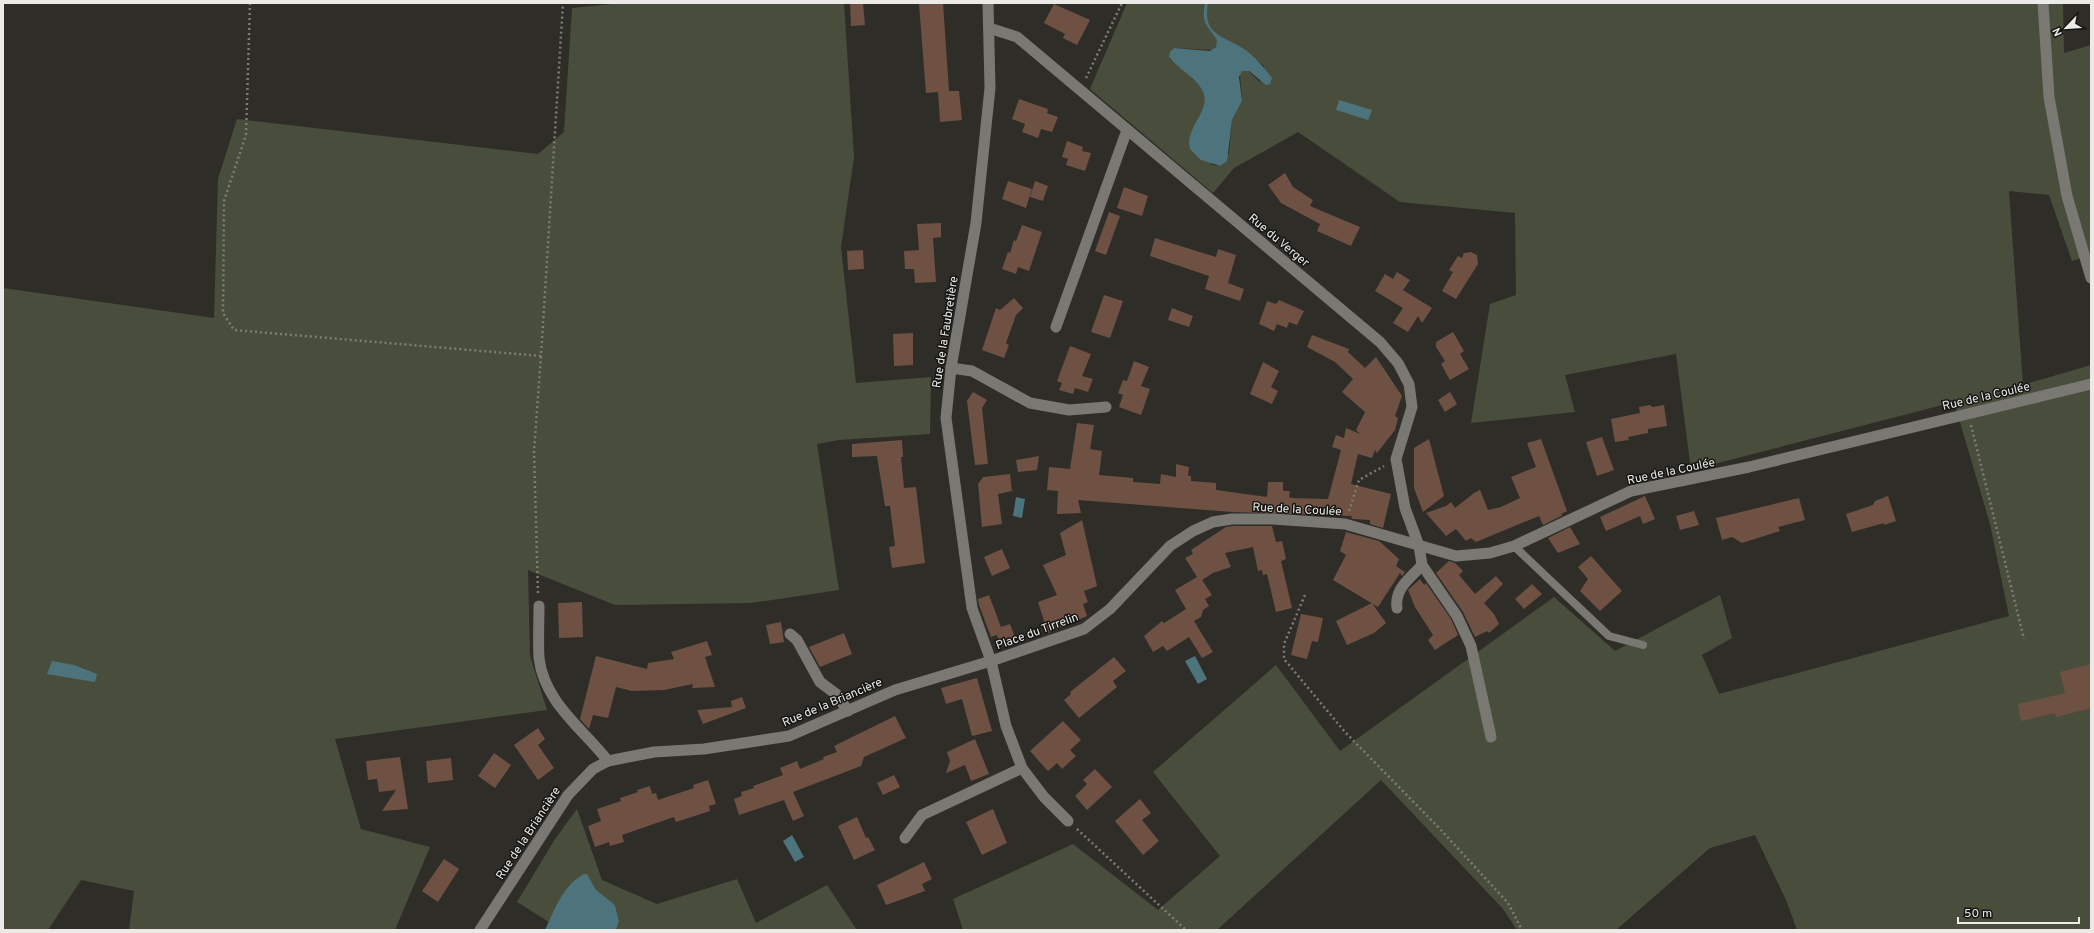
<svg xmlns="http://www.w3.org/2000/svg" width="2094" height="933" viewBox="0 0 2094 933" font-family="Overpass,sans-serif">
	<rect width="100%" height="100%" fill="#2e2d28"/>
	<g fill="#494e3c" fill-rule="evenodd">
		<polygon points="622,3 844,3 854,157 841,247 856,383 931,377 930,434 839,440 817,444 839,590 751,603 615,605 528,570 530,656 547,710 335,739 361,829 430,847 395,930 129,930 134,891 81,880 48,930 3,930 3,288 214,318 218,179 237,119 538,154 564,132 572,8"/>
		<path d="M1127,3h936l1,50 27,-8v210l-19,6 -23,-66 -40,-4 14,194 68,-20v565h-294l-11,-30 -31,-65 -45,13 -94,82h-99l-14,-21 -122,-129 -164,150h-254l-10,-31 120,-55 85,66 62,-54 -67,-84 123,-107 64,86 214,-154 61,54 105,-56 12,43 -30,17 17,39 290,-78 -19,-92 -36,-122 -263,68 -15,-116 -111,21 10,37 -104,11 19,-119 26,-9 -1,-82 -115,-11 -102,-70 -64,36 -21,25 -123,-104zM1218,35l23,13 23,18 -4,16 -13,-12 -5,1 -2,3 2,27 -10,19 -3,33 -9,13 -8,-1 -22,-28c2,-11 11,-18 14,-28 8,-24 -20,-37 -34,-50l4,-11 39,2 5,-6z"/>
		<polygon points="577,809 602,880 657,904 737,879 756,923 827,885 857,930 616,930 619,921 615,905 578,878 567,889 549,922 517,902 555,839"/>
	</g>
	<g fill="#4d737c">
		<path d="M1205,3h3c-6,32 14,32 36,46 11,8 20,18 28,29l-2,6 -4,1 -17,-14h-7l-3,6 3,24 -10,19 -5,41 -7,5 -19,-6 -11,-11c-6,-24 25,-39 11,-61 -8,-13 -23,-19 -32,-31l1,-5 4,-4 36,3 6,-4 1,-7c-10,-16 -16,-16 -12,-37z"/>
		<polygon points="1339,100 1372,110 1368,120 1336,110"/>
		<polygon points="1016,497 1025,499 1022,518 1013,516"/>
		<polygon points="1195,656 1207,679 1198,684 1185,661"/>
		<polygon points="52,661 74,665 97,674 95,682 47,674"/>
		<polygon points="792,835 804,857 795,862 783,841"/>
		<path d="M584,874h3l9,16 19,15 4,16 -3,9h-71c10,-21 18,-45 39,-56z"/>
	</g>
	<g fill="#6f5144">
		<polygon points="850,3 863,3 865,25 851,26"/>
		<polygon points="943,3 949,91 959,91 962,120 940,122 938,92 926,93 919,4"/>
		<polygon points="1054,4 1090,20 1077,45 1063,38 1065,34 1044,23"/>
		<polygon points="1019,99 1048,109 1047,113 1058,117 1052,132 1041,129 1038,138 1022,132 1025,124 1012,119"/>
		<polygon points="1067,141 1083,147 1082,151 1091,153 1085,171 1066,165 1068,159 1062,157"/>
		<polygon points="1285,173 1293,187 1313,200 1310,206 1360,227 1351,246 1317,231 1320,224 1281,203 1268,185"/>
		<polygon points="1008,181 1032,189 1026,208 1002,199"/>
		<polygon points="1035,181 1048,186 1043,201 1030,197"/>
		<polygon points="1124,187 1148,196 1142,216 1117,208"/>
		<polygon points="1109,212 1120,216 1106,255 1095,251"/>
		<polygon points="941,223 941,237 933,238 936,282 915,283 914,269 905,269 904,251 919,250 917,224"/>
		<polygon points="1022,225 1042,232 1029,271 1018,267 1016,274 1002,269 1008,252 1010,253 1014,240 1016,241"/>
		<polygon points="1155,238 1216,257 1218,249 1236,255 1228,283 1244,289 1240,301 1205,289 1209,276 1150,256"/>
		<polygon points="863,250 864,269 848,270 847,251"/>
		<polygon points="1471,252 1477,255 1478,264 1456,299 1442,291 1453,272 1449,270 1458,256 1462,258 1464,253"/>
		<polygon points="1397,272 1410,280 1403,290 1432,308 1422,323 1418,316 1408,332 1393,323 1403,308 1375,291 1385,274 1393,279"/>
		<polygon points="1104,295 1123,301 1110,338 1091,332"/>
		<polygon points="1014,298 1023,308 1016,315 1006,343 1009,345 1004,358 982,350 996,308 1000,310"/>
		<polygon points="1279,300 1304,311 1297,325 1289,322 1287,328 1277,324 1274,331 1259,324 1267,301 1276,304"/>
		<polygon points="1172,308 1193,316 1189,327 1168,320"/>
		<polygon points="1453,332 1464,351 1460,354 1469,369 1450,380 1441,364 1445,361 1436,347 1436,342"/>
		<polygon points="913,333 913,365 894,366 893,334"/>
		<polygon points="1312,335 1349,349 1348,352 1365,368 1376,357 1402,396 1395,416 1398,418 1395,430 1377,453 1375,450 1372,458 1358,454 1351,484 1391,494 1383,528 1370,524 1370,520 1353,519 1351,518 1352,516 1232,512 1078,500 1081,513 1057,514 1058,491 1047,490 1049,467 1070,469 1077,423 1094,425 1090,449 1102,451 1099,475 1133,478 1133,482 1160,484 1161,474 1176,477 1176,464 1189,467 1188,476 1191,476 1191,481 1216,483 1216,490 1267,497 1268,482 1283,482 1283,491 1290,491 1289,497 1292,498 1328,499 1341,450 1332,447 1336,435 1344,438 1346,428 1360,434 1356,430 1365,412 1342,392 1353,379 1335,362 1307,347"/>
		<polygon points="1070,346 1091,354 1082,376 1093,379 1088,392 1075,388 1073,394 1059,390 1062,383 1057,381"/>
		<polygon points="1134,361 1149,367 1141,386 1150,389 1141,415 1119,407 1123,395 1118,393 1123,380 1127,381"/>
		<polygon points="1263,362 1279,371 1271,387 1278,391 1272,404 1250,394"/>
		<polygon points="973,392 987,400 982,408 988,464 975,465 967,401"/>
		<polygon points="1450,392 1457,404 1445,412 1438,400"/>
		<polygon points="1650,405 1652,407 1664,405 1667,426 1648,429 1648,433 1628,437 1629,440 1615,442 1611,419 1640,413 1639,407"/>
		<polygon points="1602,437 1614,470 1597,476 1586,442"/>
		<polygon points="1429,439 1444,496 1423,512 1414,488 1414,448"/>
		<polygon points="1541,439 1567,511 1561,514 1563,515 1543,525 1539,516 1476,542 1471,538 1466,541 1456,529 1446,536 1426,513 1446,506 1451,502 1455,508 1474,493 1480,490 1488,510 1501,507 1520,498 1511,477 1536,467 1527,443"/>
		<polygon points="902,440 903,457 901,457 904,488 916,487 925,563 892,568 889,547 895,546 890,506 885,506 877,456 852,457 852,444"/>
		<polygon points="1039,456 1037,470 1018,472 1016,460"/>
		<polygon points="1010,474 1012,491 998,494 1002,524 982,527 978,484 983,477"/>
		<polygon points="1645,496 1655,519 1643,524 1640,516 1606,531 1600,517"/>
		<polygon points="1888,496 1896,521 1884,525 1884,523 1852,532 1846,514 1873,505 1875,501"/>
		<polygon points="1799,498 1805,520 1778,527 1780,531 1742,543 1732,537 1722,540 1716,518"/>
		<polygon points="1694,511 1699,525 1680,530 1676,516"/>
		<polygon points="1082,520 1097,586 1084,591 1088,602 1083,604 1087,616 1048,633 1038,602 1057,595 1043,565 1066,555 1060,533"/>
		<polygon points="1233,526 1272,526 1276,542 1282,541 1286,559 1281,561 1292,608 1276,612 1267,574 1263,575 1262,570 1258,571 1253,547 1225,553 1231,567 1213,573 1202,580 1212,595 1205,599 1209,606 1203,610 1201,617 1194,621 1213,652 1202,658 1189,637 1167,651 1163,646 1153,652 1144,636 1162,621 1164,623 1186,609 1175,590 1197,577 1185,558 1193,554 1191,550 1226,527"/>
		<polygon points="1570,527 1580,544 1558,553 1548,538"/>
		<polygon points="1346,532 1379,541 1399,559 1396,566 1405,572 1402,576 1400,573 1378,607 1333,580 1346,555 1340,551"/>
		<polygon points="1002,549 1010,568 992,576 984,557"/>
		<polygon points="1591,556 1622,591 1600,611 1580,591 1588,579 1578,567"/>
		<polygon points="1449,561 1455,563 1463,571 1459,575 1475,594 1496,576 1503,584 1484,603 1494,614 1499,624 1489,633 1487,631 1475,637 1463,612 1436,573"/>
		<polygon points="1420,579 1424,585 1426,583 1451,619 1458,635 1435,650 1428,640 1433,635 1415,607 1408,590"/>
		<polygon points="1532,584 1542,594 1524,609 1515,599"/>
		<polygon points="989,595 1001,627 1010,624 1016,640 1001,646 997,635 991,637 979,605 978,599"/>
		<polygon points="582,602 583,637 559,638 558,603"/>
		<polygon points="1372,603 1386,623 1374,633 1347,645 1336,621"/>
		<polygon points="1301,614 1323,618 1318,642 1312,641 1307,659 1291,655"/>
		<polygon points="781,622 784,642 770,644 766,625"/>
		<polygon points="844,633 852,654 820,667 809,647"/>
		<polygon points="707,641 712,655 705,657 715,687 692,688 693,684 664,690 632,691 616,687 608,718 593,715 589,729 580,719 596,656 647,669 648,663 674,659 671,652"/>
		<polygon points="1114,657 1126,671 1113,681 1117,687 1079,718 1064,700 1071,694 1070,692"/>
		<polygon points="2091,664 2091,708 2056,717 2055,713 2021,721 2018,704 2065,693 2060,672"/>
		<polygon points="977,678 992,731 972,736 962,699 946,704 941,688"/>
		<polygon points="742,697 746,708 703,724 697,710 732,707 731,701"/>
		<polygon points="895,716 906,738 864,757 861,766 793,792 804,816 793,821 784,800 739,815 734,799 742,796 741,792 754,788 753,786 783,775 780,768 797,761 800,769 824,759 823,757 837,752 834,746"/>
		<polygon points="1063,721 1081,740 1070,750 1076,756 1062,769 1057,763 1048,771 1030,751"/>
		<polygon points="538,728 545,739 538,745 554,768 538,780 514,745"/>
		<polygon points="975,739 989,774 971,781 965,765 946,773 950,761 947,752"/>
		<polygon points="494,753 511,765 495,788 478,776"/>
		<polygon points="400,757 408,809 382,811 396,790 379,792 377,779 368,780 366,761"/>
		<polygon points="451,758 453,780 428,783 426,761"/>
		<polygon points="1095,769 1112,787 1087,810 1075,796 1087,784 1083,780"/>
		<polygon points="894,775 900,787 883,795 877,783"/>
		<polygon points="708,780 716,804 709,806 710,811 676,822 674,817 622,835 624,842 610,846 609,842 595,847 588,826 601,821 597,809 621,801 620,798 638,792 637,790 650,786 652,794 656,793 658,800 694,788 693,785"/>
		<polygon points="1140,799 1151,813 1142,820 1159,841 1143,855 1115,821"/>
		<polygon points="993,809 1007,843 982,855 966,822"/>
		<polygon points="857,817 866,838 868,837 875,850 854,860 838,826"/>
		<polygon points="444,859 459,869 438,902 422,891"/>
		<polygon points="924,862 932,879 922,884 925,891 886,905 877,885"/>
	</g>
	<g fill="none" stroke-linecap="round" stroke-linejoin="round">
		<g stroke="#7d7c77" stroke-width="2.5" stroke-dasharray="2 3" stroke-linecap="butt">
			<polyline points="250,3 246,135 224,201 223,313 234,330 541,356 563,3"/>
			<polyline points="1086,78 1122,3"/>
			<polyline points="1971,425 2024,639"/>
			<polyline points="1349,511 1359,480 1384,466"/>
			<polyline points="538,593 534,451 541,356"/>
			<polyline points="1305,595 1284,644 1284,659 1345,732 1441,830 1508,903 1522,930"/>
			<polyline points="1077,829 1186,930"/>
		</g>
		<polyline stroke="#7a7873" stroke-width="8" points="1514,546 1609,636 1643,645"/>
		<g stroke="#7a7873" stroke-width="11">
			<polyline points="988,3 990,88 976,223 951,368 946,418 972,608 991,661 1006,726 1022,768 1044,797 1068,821"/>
			<polyline points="989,28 1017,37 1380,342 1398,363 1409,384 1412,407 1396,459 1405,508 1419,546 1422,565 1457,616 1471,646 1491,737"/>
			<polyline points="1056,327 1127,130"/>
			<polyline points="951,368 972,371 1030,403 1069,410 1106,407"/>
			<path d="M539,606c0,17 -1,35 0,52 5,44 44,71 69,103"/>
			<path d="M1397,608c-3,-20 14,-30 25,-43"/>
			<polyline points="790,634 797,640 820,682 836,694 848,711"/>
			<polyline points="905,838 922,815 1022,768"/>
			<polyline points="480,930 568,795 593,769 608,761 654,752 704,749 789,736 895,690 991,661 1084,629 1110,609 1170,546 1193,531 1213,522 1232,519 1273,519 1345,524 1456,556 1490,553 1514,546 1631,491 1749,467 2091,384"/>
		</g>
		<polyline stroke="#7a7873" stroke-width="11" points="2043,3 2049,97 2067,196 2091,278"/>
	</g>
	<g text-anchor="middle" stroke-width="3" stroke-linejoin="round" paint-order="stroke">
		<g font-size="12" fill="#ebeae7" stroke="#151513">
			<text transform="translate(1279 240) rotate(40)" y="4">Rue du Verger</text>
			<text transform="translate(945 332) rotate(-81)" y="4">Rue de la Faubretière</text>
			<text transform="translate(1986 396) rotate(-13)" y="4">Rue de la Coulée</text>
			<text transform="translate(1671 471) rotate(-12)" y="4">Rue de la Coulée</text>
			<text transform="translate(1297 509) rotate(3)" y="4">Rue de la Coulée</text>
			<text transform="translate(1037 631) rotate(-20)" y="4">Place du Tirrelin</text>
			<text transform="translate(832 702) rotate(-23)" y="4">Rue de la Briancière</text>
			<text transform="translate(528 833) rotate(-57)" y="4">Rue de la Briancière</text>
		</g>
	</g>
	<rect width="2094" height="933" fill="none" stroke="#ebeae7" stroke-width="8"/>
	<g transform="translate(2066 28) rotate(245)" stroke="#151513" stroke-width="3" paint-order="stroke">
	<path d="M0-3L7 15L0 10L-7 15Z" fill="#ebeae7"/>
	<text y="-6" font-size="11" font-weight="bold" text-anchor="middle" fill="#ebeae7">N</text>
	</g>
	<path d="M1958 917v6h121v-6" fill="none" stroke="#ebeae7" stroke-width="2"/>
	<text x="1964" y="917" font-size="12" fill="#ebeae7" stroke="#151513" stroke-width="3" paint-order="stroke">50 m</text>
</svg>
